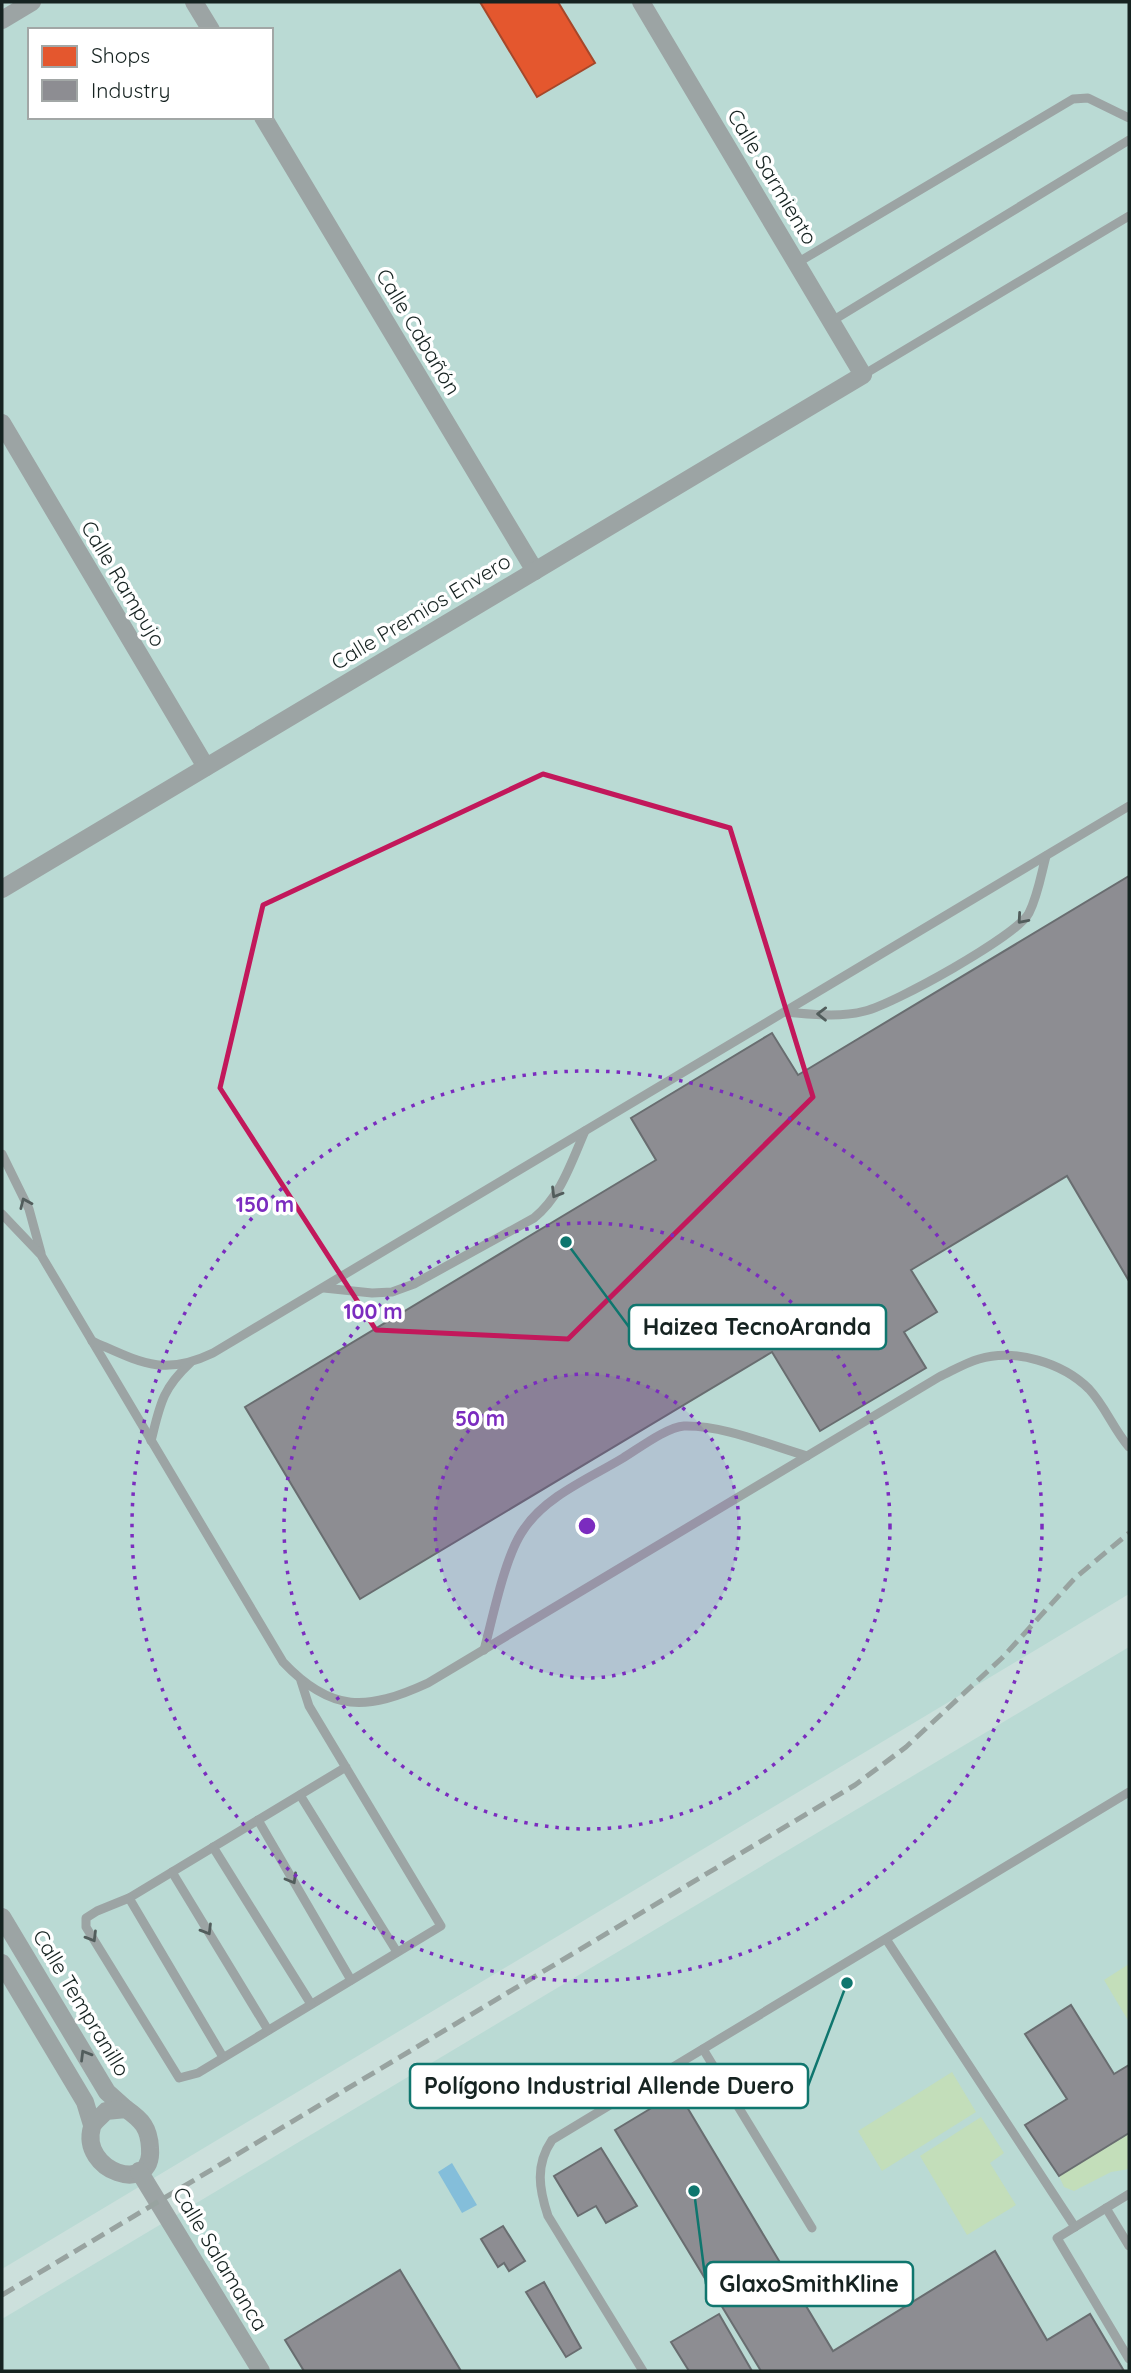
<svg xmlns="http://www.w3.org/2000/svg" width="1131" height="2373" viewBox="0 0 1131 2373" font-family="Quicksand,sans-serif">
	<rect width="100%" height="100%" fill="#cce0dc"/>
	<g fill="#badad4" fill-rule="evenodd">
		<path d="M2,2h1127v1592l-1127,675zM30,30h241v87h-241z"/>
		<polygon points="1129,1647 1129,2371 2,2371 2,2319"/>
	</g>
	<g fill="#c3deba">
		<polygon points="1129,1964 1129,2022 1104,1980"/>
		<polygon points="952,2072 976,2112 882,2171 858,2131"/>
		<polygon points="981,2117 1004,2153 990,2163 1016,2205 967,2235 920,2156"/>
		<polygon points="1129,2133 1129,2169 1111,2172 1074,2191 1064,2187 1059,2176"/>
	</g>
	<polygon fill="#84beda" points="452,2163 477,2205 462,2213 438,2172"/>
	<polygon fill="#e4572e" stroke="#a6472a" stroke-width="2" points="480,2 558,2 595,63 537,97"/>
	<g fill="#8d8d92" stroke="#696d70" stroke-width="2">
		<polygon points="1129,876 1129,1281 1067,1176 911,1270 937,1312 904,1332 926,1368 820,1431 772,1352 360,1599 245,1407 656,1160 631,1118 772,1033 798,1075"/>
		<polygon points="1071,2005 1114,2074 1129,2065 1129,2133 1059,2176 1025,2125 1067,2099 1025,2034"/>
		<polygon points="678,2092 833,2351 995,2251 1047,2340 1090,2314 1124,2371 761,2371 615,2130"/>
		<polygon points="601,2148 637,2206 606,2223 596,2206 578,2216 554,2176"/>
		<polygon points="503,2226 525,2261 509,2271 504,2263 498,2267 481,2239"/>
		<polygon points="400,2270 461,2371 304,2371 285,2340"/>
		<polygon points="544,2282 581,2348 566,2357 526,2292"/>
		<polygon points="719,2314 752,2371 689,2371 671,2342"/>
	</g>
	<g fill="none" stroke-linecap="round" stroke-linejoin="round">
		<g stroke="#9ca4a4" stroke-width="9">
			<polyline points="797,263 1073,99 1088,98 1129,118"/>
			<polyline points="832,321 1129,140"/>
			<polyline points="863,375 1129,216"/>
			<path d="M785,1012c26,2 54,6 80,-1 29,-7 152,-75 164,-98 9,-18 12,-38 17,-57"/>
			<polyline points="2,1154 29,1209 41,1253"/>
			<path d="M2,1214l39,41 242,407c48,51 84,49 145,21l511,-306c13,-6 26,-14 40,-18 36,-11 84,4 110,30 16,17 25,41 40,58"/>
			<path d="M324,1288l48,5 20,-1 22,-8 120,-66c27,-22 37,-55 51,-87"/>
			<path d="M92,1341c48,21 71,36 121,12l916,-547"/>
			<path d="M151,1441c9,-36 11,-52 39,-78"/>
			<path d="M484,1650c9,-33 21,-95 40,-121 22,-33 66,-51 99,-71 15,-9 44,-31 61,-32 39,-1 85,19 123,30"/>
			<polyline points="301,1681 309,1706 441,1926 198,2073 179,2078 86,1927 86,1918 97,1911 129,1898 346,1767"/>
			<polyline points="300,1795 397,1952"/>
			<polyline points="258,1820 351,1980"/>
			<polyline points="213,1847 311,2004"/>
			<polyline points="172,1872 268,2030"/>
			<polyline points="129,1898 223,2057"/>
			<polyline points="886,1939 1075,2227"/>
			<polyline points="703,2049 812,2228"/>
			<polyline points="1129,2194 1057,2238 1129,2359"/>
			<polyline points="1106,2208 1129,2246"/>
			<path d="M643,2371l-95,-155c-9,-27 -13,-51 4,-76l577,-348"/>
		</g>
		<g stroke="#9ca4a4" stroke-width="18">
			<polyline points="194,2 211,30"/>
			<polyline points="2,20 32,2"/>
			<polyline points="263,117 535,571"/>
			<polyline points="2,423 206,767"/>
			<polyline points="2,889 863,375 641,2"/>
			<polyline points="2,1917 107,2092 126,2109"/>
			<polyline points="2,1963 85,2102 92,2125"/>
			<path d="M126,2109c16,11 23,19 24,39 4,49 -71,23 -58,-21 2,-6 10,-11 14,-16z"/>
			<polyline points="139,2171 261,2371"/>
		</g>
		<polyline stroke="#98a3a0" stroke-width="5" stroke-dasharray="14 7" stroke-linecap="butt" points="2,2295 855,1785 906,1747 1002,1658 1075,1578 1129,1533"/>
	</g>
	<defs><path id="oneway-chevron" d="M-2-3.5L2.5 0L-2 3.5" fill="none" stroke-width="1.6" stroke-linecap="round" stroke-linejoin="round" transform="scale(1.75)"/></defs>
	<g stroke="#525d5c">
		<use href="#oneway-chevron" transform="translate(1022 919) rotate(131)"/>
		<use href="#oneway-chevron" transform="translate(822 1014) rotate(-179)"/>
		<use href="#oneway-chevron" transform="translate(556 1193) rotate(121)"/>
		<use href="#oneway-chevron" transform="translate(25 1203) rotate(-114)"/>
		<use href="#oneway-chevron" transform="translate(292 1879) rotate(60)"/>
		<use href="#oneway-chevron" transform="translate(207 1930) rotate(59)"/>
		<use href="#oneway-chevron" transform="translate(92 1937) rotate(59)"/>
		<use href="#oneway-chevron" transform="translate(85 2055) rotate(-121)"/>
	</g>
	<path fill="none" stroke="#c2185b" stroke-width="5" stroke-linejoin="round" d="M543,774l187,54 83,269 -245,242 -192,-9 -156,-242 43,-183z"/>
	<circle cx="587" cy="1526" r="152" fill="#7b2cbf" fill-opacity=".12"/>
	<g fill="none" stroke="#7b2cbf" stroke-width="3.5" stroke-dasharray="3.5 7">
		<circle cx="587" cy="1526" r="152"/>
		<circle cx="587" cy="1526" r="303"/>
		<circle cx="587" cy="1526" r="455"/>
	</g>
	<g text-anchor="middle" stroke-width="7" stroke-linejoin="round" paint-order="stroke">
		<g font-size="21" fill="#162321" stroke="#fff">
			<text transform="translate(772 177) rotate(59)" y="7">Calle Sarmiento</text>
			<text transform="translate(418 332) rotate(59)" y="7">Calle Cabañón</text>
			<text transform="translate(123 584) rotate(59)" y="7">Calle Rampujo</text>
			<text transform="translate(421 612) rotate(-31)" y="7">Calle Premios Envero</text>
			<text transform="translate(81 2003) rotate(59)" y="7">Calle Tempranillo</text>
			<text transform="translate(220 2259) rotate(59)" y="7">Calle Salamanca</text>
		</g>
	</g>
	<circle cx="587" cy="1526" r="10" fill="#7b2cbf" stroke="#fff" stroke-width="3.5"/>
	<g font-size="21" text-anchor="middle" font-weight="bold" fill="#7b2cbf" stroke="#fff" stroke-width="7" stroke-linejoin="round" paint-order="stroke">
		<text x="265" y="1212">150 m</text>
		<text x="373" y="1319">100 m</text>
		<text x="480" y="1426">50 m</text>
	</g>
	<path fill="none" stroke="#0f766e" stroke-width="2.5" d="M566 1242L629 1327M847 1983L808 2086M694 2191L706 2284"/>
	<g fill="#0f766e" stroke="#fff" stroke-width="2.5">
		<circle cx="566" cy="1242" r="7"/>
		<circle cx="847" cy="1983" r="7"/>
		<circle cx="694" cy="2191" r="7"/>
	</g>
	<g fill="#fff" stroke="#0f766e" stroke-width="2.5">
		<rect x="629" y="1305" width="257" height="44" rx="7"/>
		<rect x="410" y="2064" width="398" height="44" rx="7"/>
		<rect x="706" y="2262" width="207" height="44" rx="7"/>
	</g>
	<g font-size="23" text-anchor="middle" font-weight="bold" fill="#162321">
		<text x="757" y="1335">Haizea TecnoAranda</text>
		<text x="609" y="2094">Polígono Industrial Allende Duero</text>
		<text x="809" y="2292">GlaxoSmithKline</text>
	</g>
	<rect width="1131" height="2373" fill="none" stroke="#162321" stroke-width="7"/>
	<rect x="28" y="28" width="245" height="91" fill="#ffffff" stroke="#a2a7a6" stroke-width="2"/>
	<rect x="42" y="46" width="35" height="21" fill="#e4572e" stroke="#a2a7a6" stroke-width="2"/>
	<text x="91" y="63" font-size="21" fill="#162321">Shops</text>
	<rect x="42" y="80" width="35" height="21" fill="#8d8d92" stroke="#a2a7a6" stroke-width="2"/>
	<text x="91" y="98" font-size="21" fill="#162321">Industry</text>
</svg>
